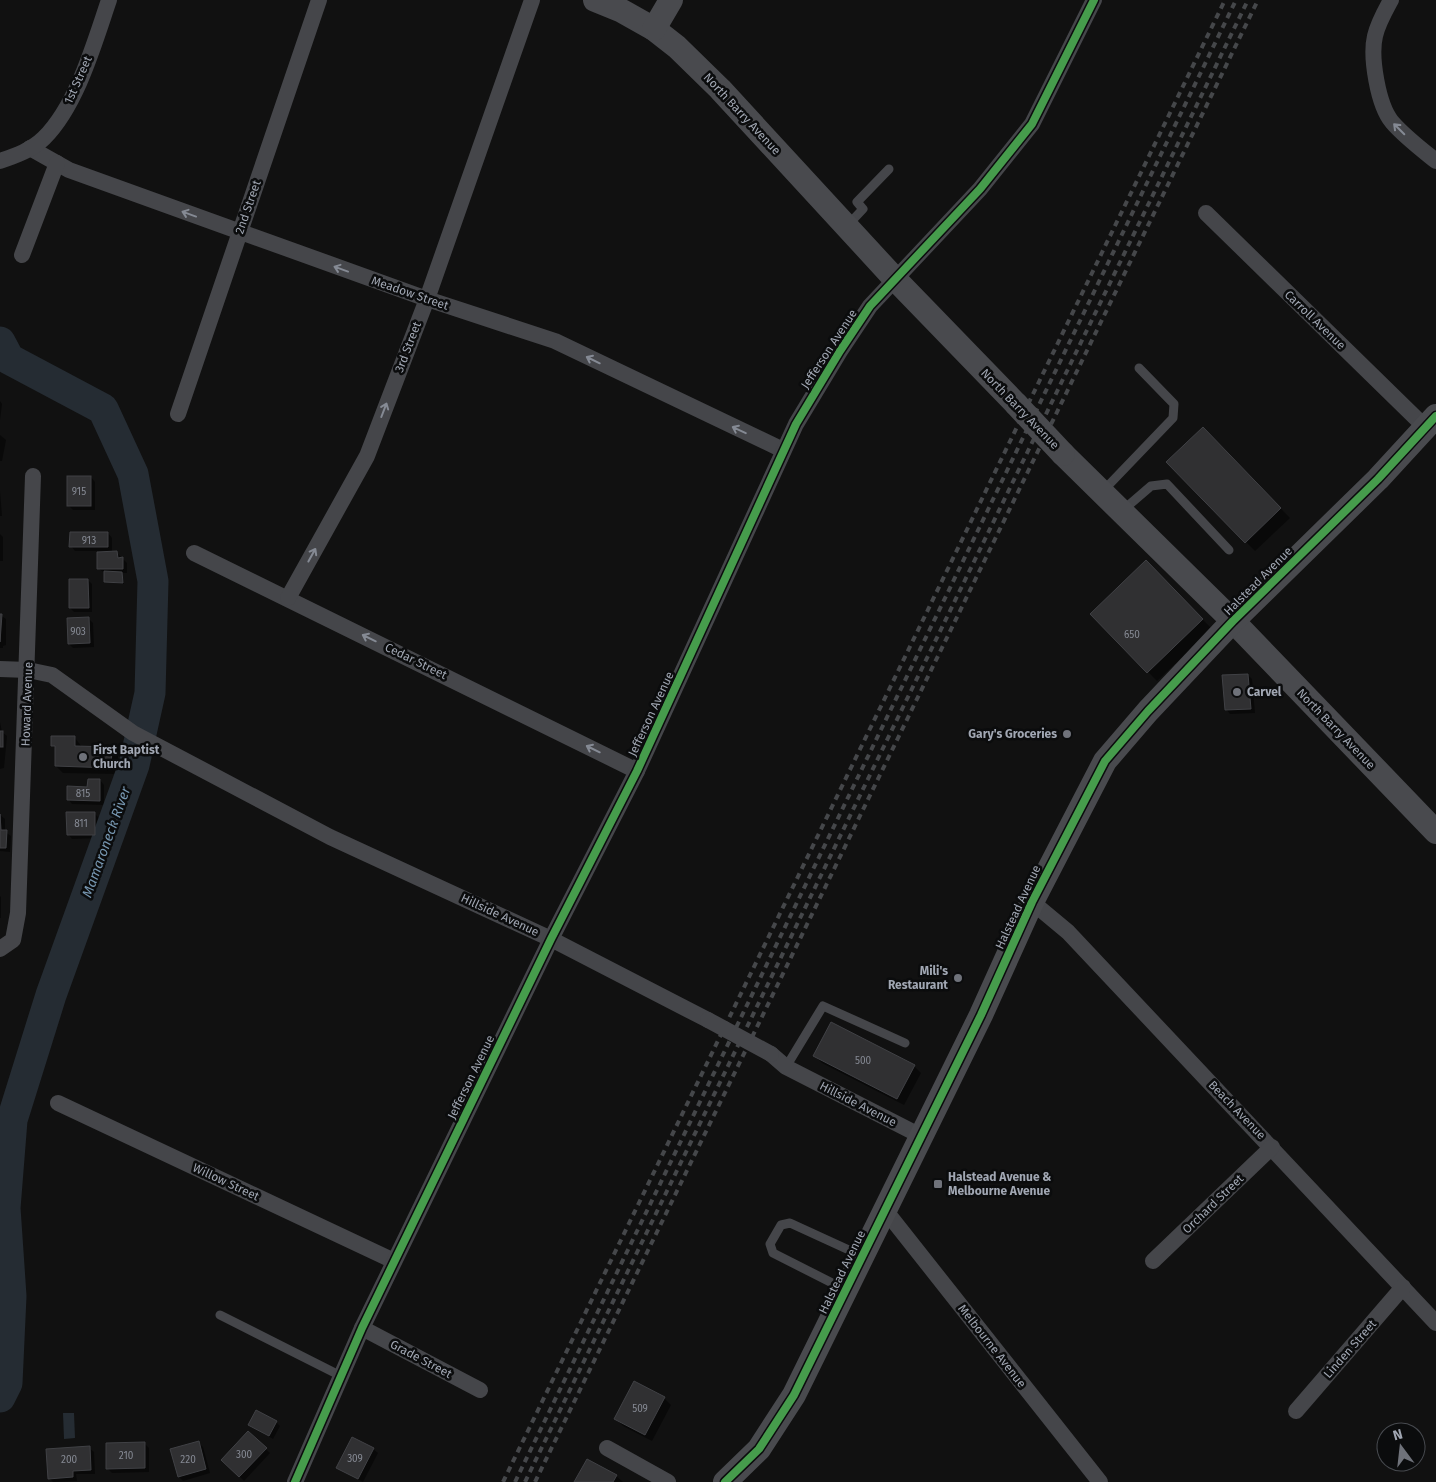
<svg xmlns="http://www.w3.org/2000/svg" width="1436" height="1482" viewBox="0 0 1436 1482" font-family="'Fira Sans',sans-serif">
	<rect width="100%" height="100%" fill="#111"/>
	<polygon fill="#252c33" points="63,1413 74,1413 75,1438 64,1439"/>
	<g fill="#0007">
		<polygon points="0,401 2,404 0,420"/>
		<polygon points="1203,429 1290,518 1255,551 1168,462"/>
		<polygon points="0,435 6,440 2,461 0,461"/>
		<polygon points="91,477 95,482 95,510 73,510 69,506"/>
		<polygon points="0,491 2,516 0,516"/>
		<polygon points="108,533 112,538 112,553 117,553 127,563 127,573 122,573 124,584 105,582 105,573 99,569 98,551 75,551 71,546"/>
		<polygon points="0,534 3,537 3,561 0,561"/>
		<polygon points="1146,562 1212,629 1157,681 1092,614"/>
		<polygon points="88,580 92,584 92,612 74,612 70,608"/>
		<polygon points="0,615 6,619 6,645 3,646 3,648 0,648"/>
		<polygon points="89,619 93,623 94,647 73,648 69,644"/>
		<polygon points="1248,675 1252,679 1255,713 1230,714 1226,709"/>
		<polygon points="0,722 2,732 7,736 4,768 0,769"/>
		<polygon points="75,738 82,747 111,748 118,755 118,774 63,773 56,766 57,750 52,745"/>
		<polygon points="100,780 104,785 104,805 72,804 68,799"/>
		<polygon points="94,813 99,818 99,838 72,839 68,834"/>
		<polygon points="0,815 5,819 5,832 11,836 10,852 0,851"/>
		<polygon points="0,896 1,897 1,918 0,918"/>
		<polygon points="815,1056 914,1066 921,1073 904,1105 822,1063"/>
		<polygon points="664,1398 671,1405 652,1441 623,1426 616,1419"/>
		<polygon points="276,1422 280,1426 273,1439 250,1425"/>
		<polygon points="248,1433 270,1453 244,1481 223,1460"/>
		<polygon points="198,1442 203,1447 210,1473 183,1481 179,1477"/>
		<polygon points="144,1443 149,1448 149,1472 112,1473 108,1469"/>
		<polygon points="89,1448 94,1452 95,1474 76,1474 77,1481 53,1482 49,1478"/>
		<polygon points="373,1449 378,1453 363,1482 338,1468"/>
		<polygon points="616,1476 623,1482 576,1482"/>
	</g>
	<g fill="none" stroke-linecap="round" stroke-linejoin="round">
		<polyline stroke="#252c33" stroke-width="31" points="0,342 9,359 103,409 133,474 153,581 150,693 134,765 51,995 12,1120 5,1208 11,1296 7,1383 0,1397"/>
	</g>
	<g fill="#303032" stroke="#404145">
		<polygon points="1203,427 1281,508 1245,543 1166,462"/>
		<rect x="67" y="476" width="24" height="30"/>
		<polygon points="70,532 108,532 108,547 69,547"/>
		<polygon points="117,551 118,558 123,557 123,569 97,569 97,552"/>
		<polygon points="1146,560 1203,619 1147,673 1090,614"/>
		<polygon points="104,571 122,572 123,583 104,582"/>
		<polygon points="69,579 88,579 89,608 69,608"/>
		<polygon points="0,614 2,614 0,642"/>
		<polygon points="89,617 90,643 68,644 67,618"/>
		<polygon points="1248,674 1251,709 1225,710 1222,675"/>
		<rect x="0" y="731" width="3" height="16"/>
		<polygon points="51,736 75,736 75,746 112,747 111,768 55,766 55,746 51,746"/>
		<polygon points="88,779 100,779 100,801 67,800 67,786 87,787"/>
		<polygon points="66,812 95,812 95,835 67,835"/>
		<polygon points="0,814 1,830 7,830 6,848 0,848"/>
		<polygon points="831,1022 915,1065 897,1099 813,1056"/>
		<polygon points="634,1381 665,1397 645,1435 614,1419"/>
		<polygon points="256,1410 277,1421 269,1436 248,1425"/>
		<polygon points="248,1431 267,1448 239,1477 221,1460"/>
		<polygon points="352,1437 374,1448 358,1479 336,1468"/>
		<polygon points="199,1441 206,1469 178,1477 170,1449"/>
		<polygon points="145,1442 145,1468 106,1469 106,1443"/>
		<polygon points="90,1446 91,1470 73,1471 73,1477 48,1479 46,1449"/>
		<polygon points="587,1459 617,1475 613,1482 574,1482"/>
	</g>
	<g fill="none" stroke-linecap="round" stroke-linejoin="round">
		<g stroke="#45464a" stroke-width="9">
			<polyline points="847,226 863,209 857,202 889,169"/>
			<polyline points="1102,492 1173,418 1174,404 1139,368"/>
			<polyline points="1122,511 1151,486 1167,484 1229,550"/>
			<polyline points="786,1067 823,1006 905,1043"/>
			<polyline points="844,1289 773,1253 770,1244 781,1225 790,1223 862,1256"/>
			<polyline points="220,1315 341,1376"/>
		</g>
		<g stroke="#45464a" stroke-width="16">
			<path d="M1391,0c-6,11 -13,23 -16,36 -5,21 3,69 17,86 13,15 29,27 44,39"/>
			<polyline points="30,148 69,170 427,299 555,341 783,450"/>
			<path d="M0,161c15,-5 32,-11 44,-23 33,-33 50,-94 65,-138"/>
			<polyline points="1206,213 1425,427"/>
			<polyline points="22,255 57,163"/>
			<polyline points="178,414 319,0"/>
			<polyline points="194,553 637,771"/>
			<polyline points="288,598 367,456 427,299 532,0"/>
			<polyline points="0,669 28,670 52,675 133,733 330,837 551,939 708,1020"/>
			<polyline points="1032,902 1068,932 1436,1323"/>
			<polyline points="0,949 13,940 18,913 33,476"/>
			<polyline points="771,1054 786,1067 921,1136"/>
			<polyline points="58,1103 394,1261"/>
			<polyline points="885,1210 1100,1482"/>
			<polyline points="1153,1261 1272,1147"/>
			<polyline points="362,1328 480,1390"/>
			<polyline points="1296,1411 1403,1287"/>
			<polyline points="607,1448 668,1482"/>
			<polyline points="295,1482 362,1328 551,939 637,771 796,424 840,351 870,306 980,189 1032,124 1094,0"/>
		</g>
		<g stroke="#494a4e" stroke-width="24">
			<polyline points="595,0 622,11 654,29 677,47 720,89 895,279 1016,404"/>
			<polyline points="654,29 671,0"/>
			<polyline points="1063,454 1233,621 1436,832"/>
			<polyline points="725,1482 759,1449 794,1395 981,1015 1032,902 1105,761 1148,711 1233,621 1378,479 1436,416"/>
		</g>
		<g stroke="#45474a" stroke-width="4" stroke-dasharray="6 5" stroke-linecap="butt">
			<polyline points="503,1482 1225,0"/>
			<polyline points="515,1482 1236,0"/>
			<polyline points="525,1482 1248,0"/>
			<polyline points="535,1482 1258,0"/>
		</g>
		<polyline stroke="#45464a" stroke-width="16" points="708,1020 771,1054"/>
		<polyline stroke="#494a4e" stroke-width="24" points="1016,404 1063,454"/>
		<defs>
			<g id="cycleway">
				<polyline points="295,1482 362,1328 551,939 637,771 796,424 840,351 870,306 980,189 1032,124 1094,0"/>
				<polyline points="725,1482 759,1449 794,1395 981,1015 1032,902 1105,761 1148,711 1233,621 1378,479 1436,416"/>
			</g>
		</defs>
		<use href="#cycleway" stroke="#0b0c0d" stroke-width="11"/>
		<use href="#cycleway" stroke="#469c4c" stroke-width="8"/>
	</g>
	<defs><path id="oneway-shaft" d="M-6 0H5M1.5-3L5.5 0L1.5 3" fill="none" stroke-width="1.6" stroke-linecap="round" stroke-linejoin="round" transform="scale(1.25)"/></defs>
	<g stroke="#858a94">
		<use href="#oneway-shaft" transform="translate(1399 129) rotate(-135)"/>
		<use href="#oneway-shaft" transform="translate(189 214) rotate(-160)"/>
		<use href="#oneway-shaft" transform="translate(341 269) rotate(-160)"/>
		<use href="#oneway-shaft" transform="translate(593 360) rotate(-154)"/>
		<use href="#oneway-shaft" transform="translate(384 410) rotate(-69)"/>
		<use href="#oneway-shaft" transform="translate(739 430) rotate(-155)"/>
		<use href="#oneway-shaft" transform="translate(312 555) rotate(-61)"/>
		<use href="#oneway-shaft" transform="translate(369 638) rotate(-154)"/>
		<use href="#oneway-shaft" transform="translate(593 749) rotate(-154)"/>
	</g>
	<g fill="#6f727a" stroke="#0b0c0d" stroke-width="2">
		<circle cx="1237" cy="692" r="5"/>
		<circle cx="1067" cy="734" r="5"/>
		<circle cx="83" cy="757" r="5"/>
		<circle cx="958" cy="978" r="5"/>
		<rect x="933" y="1179" width="10" height="10" rx="2.5"/>
	</g>
	<g text-anchor="middle" stroke-width="5" stroke-linejoin="round" paint-order="stroke">
		<g font-size="10" fill="#858993">
			<text x="79" y="495">915</text>
			<text x="89" y="544">913</text>
			<text x="78" y="635">903</text>
			<text x="1132" y="638">650</text>
			<text x="83" y="797">815</text>
			<text x="81" y="827">811</text>
			<text x="863" y="1064">500</text>
			<text x="640" y="1412">509</text>
			<text x="244" y="1458">300</text>
			<text x="126" y="1459">210</text>
			<text x="355" y="1462">309</text>
			<text x="69" y="1463">200</text>
			<text x="188" y="1463">220</text>
		</g>
		<g font-size="12" fill="#a1a7b3" stroke="#0b0c0d">
			<text transform="translate(78 80) rotate(-66)" y="4">1st Street</text>
			<text transform="translate(742 114) rotate(47)" y="4">North Barry Avenue</text>
			<text transform="translate(248 207) rotate(-71)" y="4">2nd Street</text>
			<text transform="translate(410 293) rotate(19)" y="4">Meadow Street</text>
			<text transform="translate(1315 320) rotate(44)" y="4">Carroll Avenue</text>
			<text transform="translate(408 347) rotate(-69)" y="4">3rd Street</text>
			<text transform="translate(829 349) rotate(-57)" y="4">Jefferson Avenue</text>
			<text transform="translate(1020 409) rotate(46)" y="4">North Barry Avenue</text>
			<text transform="translate(1258 581) rotate(-45)" y="4">Halstead Avenue</text>
			<text transform="translate(416 661) rotate(26)" y="4">Cedar Street</text>
			<text transform="translate(27 704) rotate(-88)" y="4">Howard Avenue</text>
			<text transform="translate(651 714) rotate(-65)" y="4">Jefferson Avenue</text>
			<text transform="translate(1336 729) rotate(46)" y="4">North Barry Avenue</text>
			<text transform="translate(1018 907) rotate(-65)" y="4">Halstead Avenue</text>
			<text transform="translate(500 915) rotate(25)" y="4">Hillside Avenue</text>
			<text transform="translate(471 1077) rotate(-64)" y="4">Jefferson Avenue</text>
			<text transform="translate(858 1104) rotate(27)" y="4">Hillside Avenue</text>
			<text transform="translate(1237 1110) rotate(46)" y="4">Beach Avenue</text>
			<text transform="translate(226 1182) rotate(25)" y="4">Willow Street</text>
			<text transform="translate(1213 1204) rotate(-44)" y="4">Orchard Street</text>
			<text transform="translate(842 1272) rotate(-64)" y="4">Halstead Avenue</text>
			<text transform="translate(992 1346) rotate(52)" y="4">Melbourne Avenue</text>
			<text transform="translate(1350 1349) rotate(-49)" y="4">Linden Street</text>
			<text transform="translate(421 1359) rotate(28)" y="4">Grade Street</text>
		</g>
		<g font-size="12" font-weight="bold" fill="#a1a7b3" stroke="#0b0c0d" text-anchor="start">
			<text x="1247" y="696">Carvel</text>
			<text x="1057" y="738" text-anchor="end">Gary's Groceries</text>
			<text x="93" y="754">First Baptist<tspan x="93" dy="14">Church</tspan></text>
			<text x="948" y="975" text-anchor="end">Mili's<tspan x="948" dy="14">Restaurant</tspan></text>
			<text x="948" y="1181">Halstead Avenue &amp;<tspan x="948" dy="14">Melbourne Avenue</tspan></text>
		</g>
		<g font-size="14" font-style="italic" fill="#7696b0" stroke="#0b0c0d">
			<text transform="translate(106 842) rotate(-70)" y="5">Mamaroneck River</text>
		</g>
	</g>
	<g transform="translate(1401 1447) rotate(345)"><circle r="24" fill="#0b0c0d" stroke="#474a4f"/>
	<path d="M0-4L9 19L0 12L-9 19Z" fill="#6f727a"/>
	<text y="-8" font-size="14" font-weight="bold" text-anchor="middle" fill="#a1a7b3">N</text>
	</g>
</svg>
